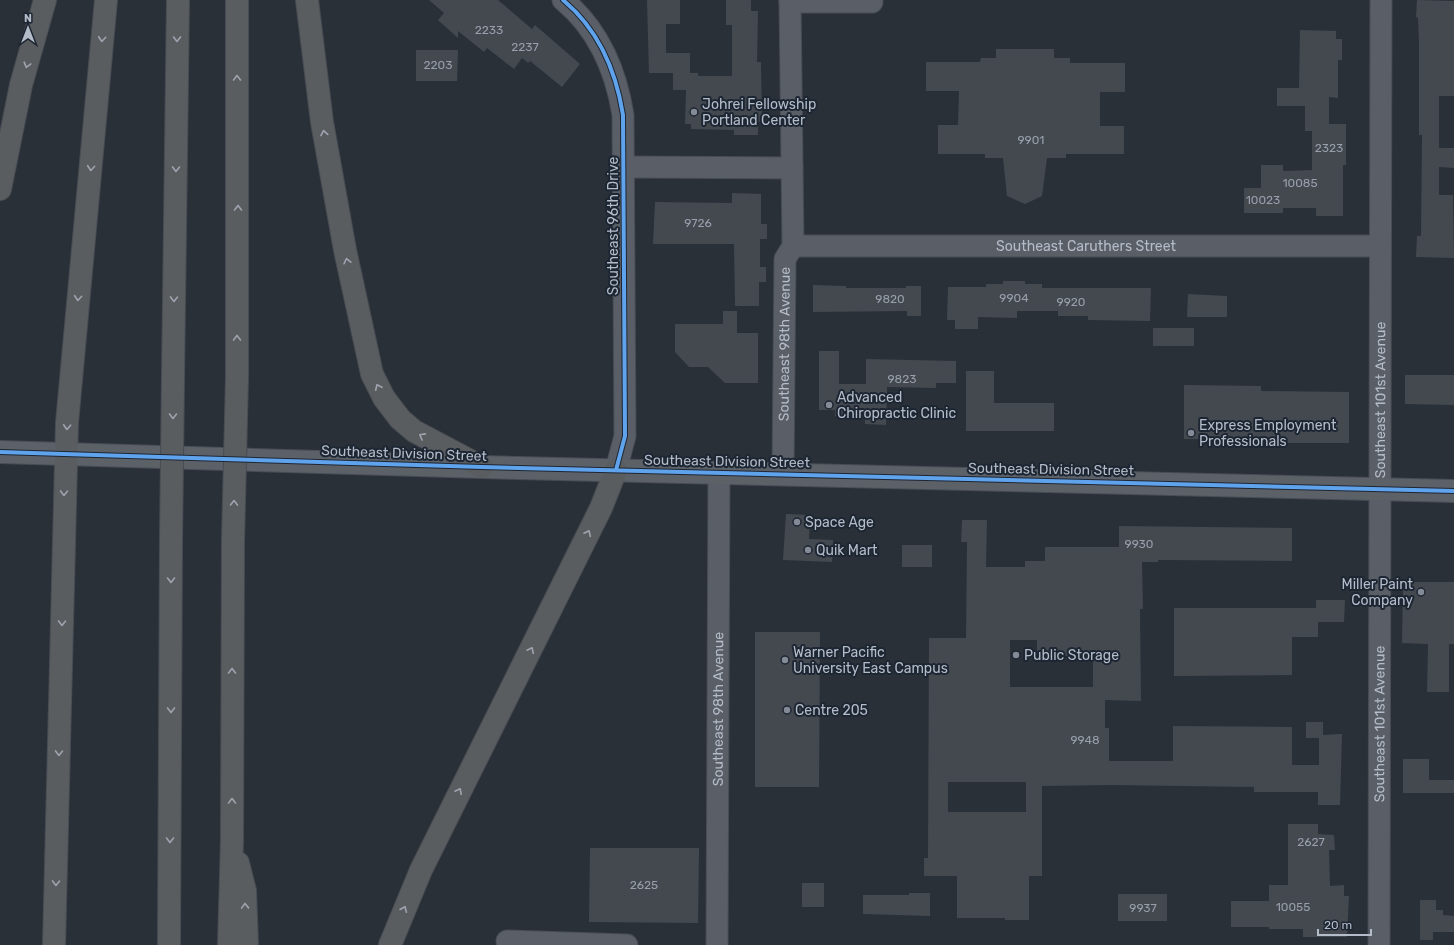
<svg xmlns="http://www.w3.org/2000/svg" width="1454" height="945" viewBox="0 0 1454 945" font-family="Rubik,sans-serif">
	<rect width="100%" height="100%" fill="#2a3038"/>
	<g fill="#444950" fill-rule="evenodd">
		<polygon points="429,0 498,0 532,29 535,25 580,64 562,87 530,61 528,63 522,58 514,69 487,48 484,52 458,31 458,38 438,20 444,13"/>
		<polygon points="647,0 680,0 680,24 666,24 666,53 690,53 690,73 698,73 698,76 732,76 732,25 726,25 726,0 751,0 751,11 758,11 757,62 761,62 762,122 758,122 758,135 734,135 734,130 691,129 691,124 685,124 686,90 673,90 673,73 649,73"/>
		<polygon points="1417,0 1454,1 1454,96 1439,96 1439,148 1454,148 1454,168 1439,167 1439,195 1453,195 1454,258 1416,257 1417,236 1421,236 1422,135 1419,135 1419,41 1418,18 1416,17"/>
		<polygon points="1300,30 1336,31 1336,39 1342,39 1342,60 1338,60 1338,98 1329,97 1329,124 1346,124 1346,165 1343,165 1343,216 1316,216 1316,208 1283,208 1283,213 1244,213 1244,188 1261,188 1261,165 1283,165 1283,171 1312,170 1312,131 1305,131 1305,106 1277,106 1277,88 1299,88"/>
		<polygon points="996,49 1054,49 1054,58 1070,58 1070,63 1125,63 1125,92 1100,92 1100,126 1124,126 1124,154 1066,154 1066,158 1047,158 1042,196 1025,204 1007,196 1003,158 985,158 985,154 938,154 938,125 958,125 959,91 926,91 926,62 980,62 981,58 996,58"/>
		<polygon points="416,50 458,50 457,81 416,81"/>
		<polygon points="732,193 761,194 761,224 767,224 767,239 760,239 760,267 766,267 766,282 759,282 759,306 735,306 734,244 653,244 655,202 732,203"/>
		<polygon points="1003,281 1025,281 1025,284 1042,284 1042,288 1151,288 1150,321 1088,320 1088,316 1058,316 1058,311 1017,311 1017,318 978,317 978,329 955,329 955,320 947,320 948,287 986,287 986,284 1003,284"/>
		<polygon points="813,285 846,286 846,288 906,288 906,286 921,286 921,316 907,316 907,311 813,312"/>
		<polygon points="1188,294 1227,296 1227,317 1187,317"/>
		<polygon points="723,311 737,311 737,333 758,333 758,383 725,383 708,367 689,367 675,352 675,324 723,324"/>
		<rect x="1153" y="328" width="41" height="18"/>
		<polygon points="819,351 839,351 839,384 866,384 866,359 956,361 956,383 936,383 936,388 887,387 886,425 865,424 865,416 835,416 835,410 819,410"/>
		<polygon points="966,371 994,371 994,403 1054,403 1054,431 966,431"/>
		<polygon points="1405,375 1454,375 1454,405 1405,404"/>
		<polygon points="1184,385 1261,386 1261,391 1349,392 1349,443 1276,443 1276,440 1184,439"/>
		<polygon points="786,514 810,515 809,539 833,540 832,562 783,560"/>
		<path d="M962,520h25l-1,47h39v-6h20v-14h74v-21l173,2v33l-134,-1v2h-16l1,47h-3l1,92 -36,-1v28h4v33h64v-35l119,1v38h27v-27h-13v-16h17v13l19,-1 -2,71h-22v-13h-64v-5l-142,-2 -70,1v90h-13v44h-24v-2h-48v-42h-33v-18h4l1,-220h37l1,-96h-6zM1010,640h27v16h56v31h-83zM948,782h78v30h-78z"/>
		<rect x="902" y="545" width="30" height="22"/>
		<polygon points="1403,582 1454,582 1454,644 1449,644 1449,692 1427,692 1428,644 1402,643"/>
		<polygon points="1316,600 1345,600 1344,622 1318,622 1318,637 1292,637 1292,675 1174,676 1174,608 1316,608"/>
		<polygon points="755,632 820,632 819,787 755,787"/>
		<polygon points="1403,759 1429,759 1429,780 1454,780 1454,793 1403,793"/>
		<polygon points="1288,824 1318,824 1318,834 1334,835 1335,850 1329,850 1330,886 1344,885 1344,896 1349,896 1347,937 1303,937 1303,929 1269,929 1269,927 1231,927 1231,901 1269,901 1269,885 1288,885"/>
		<polygon points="590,848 699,848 698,923 589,922"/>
		<rect x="802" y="883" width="22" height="24"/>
		<polygon points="909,893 930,893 930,916 863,914 863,895 909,895"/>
		<rect x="1118" y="894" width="49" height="27"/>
		<polygon points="1420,900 1436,900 1436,910 1443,910 1443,915 1454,916 1454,932 1433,932 1433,940 1420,940"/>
	</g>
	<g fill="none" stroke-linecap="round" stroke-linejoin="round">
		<defs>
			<g id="minor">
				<path d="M563,0c35,29 53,71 60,115l2,321 -9,34"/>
				<polyline points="790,2 872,2"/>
				<polyline points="624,167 792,168"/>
				<path id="s1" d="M793,246h587"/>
				<path id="s2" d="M783,474l2,-215 8,-13 -3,-246"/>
				<polyline points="507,941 627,945"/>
				<path id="s3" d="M717,945l2,-473"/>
				<path id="s4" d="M1379,945l2,-945"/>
			</g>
			<polyline id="major" points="0,452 482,467 1454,491"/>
			<g id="highway">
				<polyline points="237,0 237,377"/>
				<polyline points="307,0 322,122 345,250 372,374 384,398 400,419 414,431 482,467"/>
				<polyline points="0,189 21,85 45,0"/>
				<polyline points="173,377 178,0"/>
				<polyline points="238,863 245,891 247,945"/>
				<polyline points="54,945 67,423 106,0"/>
				<polyline points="169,945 171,541"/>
				<polyline points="229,945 232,840 233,542"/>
				<polyline points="390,945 421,870 601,508 616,470"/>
			</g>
		</defs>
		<use href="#minor" stroke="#484c53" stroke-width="23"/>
		<use href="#major" stroke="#484c55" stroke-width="24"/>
		<use href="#highway" stroke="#474c53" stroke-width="24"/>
		<use href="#minor" stroke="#5a5e66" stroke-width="21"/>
		<use href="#major" stroke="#5c6168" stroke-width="22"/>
		<use href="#highway" stroke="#5a5d60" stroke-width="22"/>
		<defs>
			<g id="highway-bridge">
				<polyline points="171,541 173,377"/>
				<polyline points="233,542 237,377"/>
			</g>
		</defs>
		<use href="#highway-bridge" stroke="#474c53" stroke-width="24" stroke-linecap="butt"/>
		<use href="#highway-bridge" stroke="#5a5d60" stroke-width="22"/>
		<defs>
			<g id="cycleway">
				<path d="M563,0c35,29 53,71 60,115l2,321 -9,34"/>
				<polyline points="0,452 482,467 1454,491"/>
			</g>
		</defs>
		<use href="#cycleway" stroke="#1d2633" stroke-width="6"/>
		<use href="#cycleway" stroke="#60a3ed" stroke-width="4"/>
	</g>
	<defs><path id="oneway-chevron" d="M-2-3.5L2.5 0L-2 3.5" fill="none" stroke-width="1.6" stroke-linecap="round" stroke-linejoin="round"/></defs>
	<g stroke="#9ea4af">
		<use href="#oneway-chevron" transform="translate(102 39) rotate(95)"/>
		<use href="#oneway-chevron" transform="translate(177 39) rotate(90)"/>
		<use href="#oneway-chevron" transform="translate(27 65) rotate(105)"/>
		<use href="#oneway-chevron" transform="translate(237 78) rotate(-90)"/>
		<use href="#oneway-chevron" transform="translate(324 133) rotate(-100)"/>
		<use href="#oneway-chevron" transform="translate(91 168) rotate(95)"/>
		<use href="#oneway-chevron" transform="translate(176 169) rotate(91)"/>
		<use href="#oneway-chevron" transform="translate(238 208) rotate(-90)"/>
		<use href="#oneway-chevron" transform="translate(347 261) rotate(-103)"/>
		<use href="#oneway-chevron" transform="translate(78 298) rotate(95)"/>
		<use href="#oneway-chevron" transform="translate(174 299) rotate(91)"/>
		<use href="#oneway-chevron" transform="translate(237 338) rotate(-90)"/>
		<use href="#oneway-chevron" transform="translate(378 387) rotate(-115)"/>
		<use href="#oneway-chevron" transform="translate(173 416) rotate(91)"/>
		<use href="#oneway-chevron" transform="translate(67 427) rotate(93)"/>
		<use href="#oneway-chevron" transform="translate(422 436) rotate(-152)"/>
		<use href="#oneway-chevron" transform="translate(64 493) rotate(91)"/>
		<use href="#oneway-chevron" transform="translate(234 503) rotate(-89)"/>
		<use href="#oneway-chevron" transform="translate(588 533) rotate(-64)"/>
		<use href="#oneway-chevron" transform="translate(171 580) rotate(90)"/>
		<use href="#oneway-chevron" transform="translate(62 623) rotate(91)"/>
		<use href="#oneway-chevron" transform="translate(531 650) rotate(-64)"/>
		<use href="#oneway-chevron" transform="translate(232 671) rotate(-90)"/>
		<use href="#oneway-chevron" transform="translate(171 710) rotate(90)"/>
		<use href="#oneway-chevron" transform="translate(59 753) rotate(91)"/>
		<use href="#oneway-chevron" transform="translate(459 791) rotate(-63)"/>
		<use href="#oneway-chevron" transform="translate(232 801) rotate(-90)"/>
		<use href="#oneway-chevron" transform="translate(170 840) rotate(90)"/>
		<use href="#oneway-chevron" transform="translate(56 883) rotate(91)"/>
		<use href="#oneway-chevron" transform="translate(245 906) rotate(-92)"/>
		<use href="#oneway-chevron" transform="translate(404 909) rotate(-67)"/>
	</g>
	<g fill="#848b96" stroke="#1d2633" stroke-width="1.5">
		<circle cx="694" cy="112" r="4"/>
		<circle cx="829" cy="405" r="4"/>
		<circle cx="1191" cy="433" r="4"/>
		<circle cx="797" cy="522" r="4"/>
		<circle cx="808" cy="550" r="4"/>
		<circle cx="1421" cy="592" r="4"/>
		<circle cx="1016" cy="655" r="4"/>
		<circle cx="785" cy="660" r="4"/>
		<circle cx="787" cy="710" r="4"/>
	</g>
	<g text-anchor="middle" stroke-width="4" stroke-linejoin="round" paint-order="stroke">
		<g font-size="12" fill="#989fab">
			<text x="489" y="34">2233</text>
			<text x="525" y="51">2237</text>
			<text x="438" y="69">2203</text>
			<text x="1031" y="144">9901</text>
			<text x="1329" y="152">2323</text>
			<text x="1300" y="187">10085</text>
			<text x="1263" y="204">10023</text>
			<text x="698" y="227">9726</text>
			<text x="1014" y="302">9904</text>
			<text x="890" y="303">9820</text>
			<text x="1071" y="306">9920</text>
			<text x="902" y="383">9823</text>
			<text x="1139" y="548">9930</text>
			<text x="1085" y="744">9948</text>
			<text x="1311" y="846">2627</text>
			<text x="644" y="889">2625</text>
			<text x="1293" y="911">10055</text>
			<text x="1143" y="912">9937</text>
		</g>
		<g font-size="14" fill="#b4bcc9" stroke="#1d2633" text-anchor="start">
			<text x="702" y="109">Johrei Fellowship<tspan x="702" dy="16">Portland Center</tspan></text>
			<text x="837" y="402">Advanced<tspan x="837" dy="16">Chiropractic Clinic</tspan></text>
			<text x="1199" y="430">Express Employment<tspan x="1199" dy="16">Professionals</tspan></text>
			<text x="805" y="527">Space Age</text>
			<text x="816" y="555">Quik Mart</text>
			<text x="1413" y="589" text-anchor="end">Miller Paint<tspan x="1413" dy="16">Company</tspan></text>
			<text x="793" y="657">Warner Pacific<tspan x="793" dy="16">University East Campus</tspan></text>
			<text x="1024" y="660">Public Storage</text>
			<text x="795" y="715">Centre 205</text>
		</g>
		<g font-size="14" fill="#b4bcc9" stroke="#1d2633">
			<text transform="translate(613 226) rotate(-90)" y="5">Southeast 96th Drive</text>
			<text dy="5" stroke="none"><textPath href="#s1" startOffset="293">Southeast Caruthers Street</textPath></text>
			<text dy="5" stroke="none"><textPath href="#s2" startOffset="130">Southeast 98th Avenue</textPath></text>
			<text dy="5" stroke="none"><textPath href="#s4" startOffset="545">Southeast 101st Avenue</textPath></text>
			<text transform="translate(404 453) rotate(2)" y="5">Southeast Division Street</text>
			<text transform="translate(727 461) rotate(1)" y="5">Southeast Division Street</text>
			<text transform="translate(1051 469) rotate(1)" y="5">Southeast Division Street</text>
			<text dy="5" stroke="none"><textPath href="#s3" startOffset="236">Southeast 98th Avenue</textPath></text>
			<text dy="5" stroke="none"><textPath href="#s4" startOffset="221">Southeast 101st Avenue</textPath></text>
		</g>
	</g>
	<g transform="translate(28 28)" stroke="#1d2633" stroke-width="3" paint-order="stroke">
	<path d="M0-3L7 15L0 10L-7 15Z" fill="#b4bcc9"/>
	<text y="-6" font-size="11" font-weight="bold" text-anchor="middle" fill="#b4bcc9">N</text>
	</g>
	<path d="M1318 929v6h53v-6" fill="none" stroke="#b4bcc9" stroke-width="2"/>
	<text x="1324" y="929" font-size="12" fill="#b4bcc9" stroke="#1d2633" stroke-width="3" paint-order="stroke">20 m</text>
</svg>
